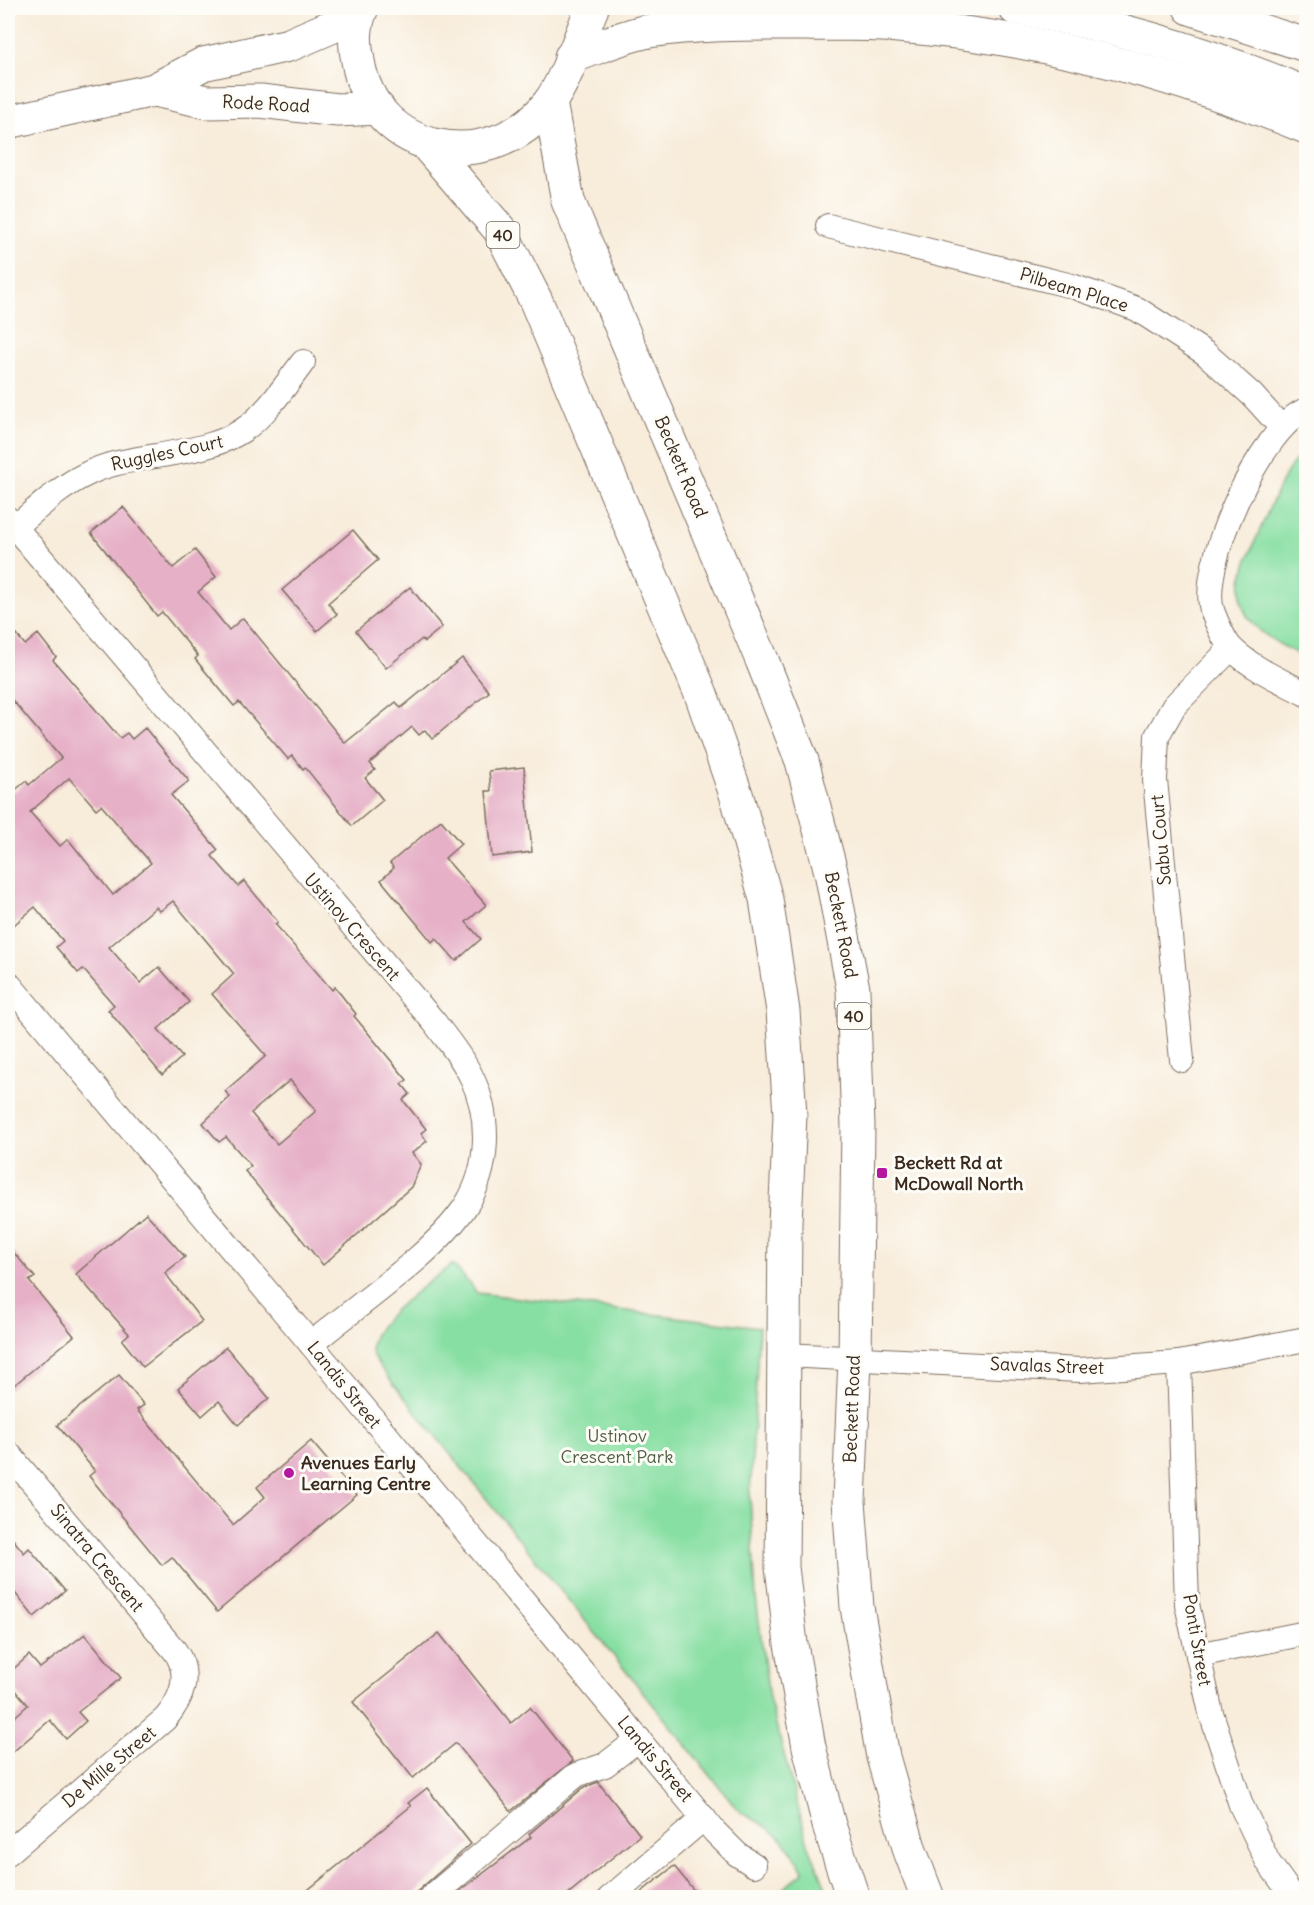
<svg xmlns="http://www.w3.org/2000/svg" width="1314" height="1905" viewBox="0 0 1314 1905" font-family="Delius,sans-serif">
	<rect width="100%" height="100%" fill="#fdfcf7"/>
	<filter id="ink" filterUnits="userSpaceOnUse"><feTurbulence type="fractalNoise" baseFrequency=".0167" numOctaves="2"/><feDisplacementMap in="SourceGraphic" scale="12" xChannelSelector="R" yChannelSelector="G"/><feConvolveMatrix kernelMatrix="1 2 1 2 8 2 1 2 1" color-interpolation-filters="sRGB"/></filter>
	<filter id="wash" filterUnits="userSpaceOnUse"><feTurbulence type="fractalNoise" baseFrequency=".008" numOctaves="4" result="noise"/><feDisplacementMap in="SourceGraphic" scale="24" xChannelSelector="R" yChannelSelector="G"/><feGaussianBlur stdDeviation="1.35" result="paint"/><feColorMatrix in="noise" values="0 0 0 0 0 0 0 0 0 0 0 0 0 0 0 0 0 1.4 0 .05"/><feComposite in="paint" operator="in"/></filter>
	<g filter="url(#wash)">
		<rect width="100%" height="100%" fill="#f8ecda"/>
		<g fill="#87dfa3" stroke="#618460" stroke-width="1.5">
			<path d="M1306,450v208c-85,-40 -74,-65 -40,-142 11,-25 19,-48 40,-66z"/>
			<path d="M453,1264l24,29 282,34 -9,169 6,102 13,100 39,146 22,53h-49l-4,-4 27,-21c-18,-34 -29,-42 -64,-60l-319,-394c-10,-13 -44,-52 -49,-64 -10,-29 61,-74 81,-90z"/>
		</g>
		<g id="blocks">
			<g fill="#e6b0c7" fill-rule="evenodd">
				<polygon points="123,507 173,568 195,550 216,577 198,592 229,630 243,618 345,743 396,702 401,708 462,658 489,692 432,739 425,730 419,735 412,727 370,763 375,770 365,778 383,800 352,826 305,767 303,769 292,755 288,759 239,702 234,706 195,659 198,656 162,612 157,616 91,533"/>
				<polygon points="353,530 378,560 328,603 337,614 317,631 282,590"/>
				<polygon points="410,587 442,627 424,642 422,639 386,668 356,631"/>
				<path d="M8,624l17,21 13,-11 18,23 -3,3 67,78 7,-5 5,6 13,-11 44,53 -18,14 47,55 -6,6 26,30 6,-5 34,41 -3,2 57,66 3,-3 21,27 -2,2 53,64 -5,4 8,10 -7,6 23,29 -5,4 6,8 -15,12 9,11 -10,23 -88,78 -78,-94 6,-5 -25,-29 -7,5 -16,-19 27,-26 -5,-6 41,-35 -54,-62 22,-20 -61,-73 -13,10 -4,-4 -47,40 31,36 19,-16 30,35 -31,27 24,28 -20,18 -54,-65 6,-5 -31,-36 -5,4 -22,-26 7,-6 -28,-34 -27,23v-145l5,7 13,-11 3,4 32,-27 -53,-63zM69,778l27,31 5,-4 50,58 -38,32 -45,-56 -8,7 -30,-34zM290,1080l26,31 -39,33 -26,-31z"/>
				<polygon points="524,767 532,852 492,857 486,791 491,791 489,771"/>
				<polygon points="441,820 461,844 445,858 486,905 466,922 481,939 456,961 436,938 432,942 381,880 394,868 390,863"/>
				<polygon points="146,1213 185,1257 165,1273 202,1321 143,1367 122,1340 129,1334 76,1274"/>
				<polygon points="8,1246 35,1277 29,1281 74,1336 8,1390"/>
				<polygon points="226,1347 269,1398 238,1425 219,1401 202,1416 178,1388"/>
				<polygon points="119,1375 144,1405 137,1410 233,1525 265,1497 257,1487 311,1441 357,1495 217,1612 172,1557 162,1565 89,1476 95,1471 57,1425"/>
				<polygon points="8,1533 24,1553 29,1548 65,1591 34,1617 8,1584"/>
				<polygon points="439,1633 511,1723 530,1707 573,1761 511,1811 456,1743 413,1778 353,1702"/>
				<polygon points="85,1634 121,1678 78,1712 86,1721 66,1739 50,1720 8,1756 8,1723 28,1705 8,1681 8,1674 29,1655 40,1668"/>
				<polygon points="598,1782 640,1835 563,1898 465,1898 460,1891 531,1837 529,1834 583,1788"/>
				<polygon points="427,1788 471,1844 420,1889 409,1898 298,1898 411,1806 408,1803"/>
				<polygon points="674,1866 700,1898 634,1898"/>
			</g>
		</g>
	</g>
	<g filter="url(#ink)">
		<use href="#blocks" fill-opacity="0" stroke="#7d6e60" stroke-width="1.5"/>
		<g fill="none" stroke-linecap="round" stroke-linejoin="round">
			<defs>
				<g id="minor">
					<polyline points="828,226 1072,286 1137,309 1205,353 1252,395 1281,427"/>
					<path d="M1306,410c-44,16 -110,159 -93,203 4,10 11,28 19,36 21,20 50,32 74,45"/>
					<path d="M8,519l427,504c12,17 27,34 36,53 20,40 19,93 -6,131 -32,48 -108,98 -154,137"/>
					<path d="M15,527c22,-18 45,-40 70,-52 22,-12 47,-15 71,-19 87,-14 95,-23 147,-94"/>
					<polyline points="8,983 311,1344 715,1832 737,1854 754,1865"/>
					<polyline points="1182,1060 1155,780 1157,736 1174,706 1231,648"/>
					<polyline points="785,1355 1080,1370 1179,1363 1306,1339"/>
					<polyline points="1179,1363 1187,1604 1198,1655 1211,1713 1241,1805 1268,1862 1294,1898"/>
					<path d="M8,1453l167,198c17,24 7,48 -10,68l-157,134"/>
					<polyline points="1198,1655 1306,1633"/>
					<polyline points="430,1898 576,1775 605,1765 639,1739"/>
					<polyline points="610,1898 704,1818"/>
				</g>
				<g id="secondary">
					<polyline points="154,90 207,102 260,101 338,110 378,108"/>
					<polyline points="8,122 154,90 203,64 289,45 333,26 356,20"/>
				</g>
				<g id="primary">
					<path d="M362,8c-8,18 -8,34 -4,53 15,95 133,117 191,42 17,-22 32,-69 43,-95"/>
					<polyline points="550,102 568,201 762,660 802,761 831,872 853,989 858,1126 855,1359 849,1501 857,1607 883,1757 910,1851 928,1898"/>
					<polyline points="425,143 500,230 536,301 701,694 737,797 766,899 783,1011 790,1115 785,1223 782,1567 791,1644 809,1747 829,1825 853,1898"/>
				</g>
				<g id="trunk">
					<path d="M1015,8c101,17 197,46 291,86"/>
					<polyline points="1190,8 1306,45"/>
					<path d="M571,57c26,-9 51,-21 78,-26 51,-8 106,-7 158,-7 30,1 61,-1 91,2 143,11 276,47 408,101"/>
				</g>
			</defs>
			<use href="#minor" stroke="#7d6e60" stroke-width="26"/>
			<use href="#secondary" stroke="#7d6e60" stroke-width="35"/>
			<use href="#primary" stroke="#7d6e60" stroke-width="35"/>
			<use href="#trunk" stroke="#7d6e60" stroke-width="35"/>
			<use href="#minor" stroke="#fff" stroke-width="24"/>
			<use href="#secondary" stroke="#fff" stroke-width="33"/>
			<use href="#primary" stroke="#fff" stroke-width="33"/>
			<use href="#trunk" stroke="#fff" stroke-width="33"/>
		</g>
	</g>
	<g fill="#b5179e" stroke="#fdfcf7" stroke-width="2">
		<rect x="876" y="1167" width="12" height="12" rx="3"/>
		<circle cx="289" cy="1473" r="6"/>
	</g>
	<g text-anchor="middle" stroke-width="6" stroke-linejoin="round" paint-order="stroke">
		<g fill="#fdfcf7" stroke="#75695f" stroke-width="1.5">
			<rect x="486.5" y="222" width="33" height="26" rx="4.5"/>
			<rect x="837.5" y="1003" width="33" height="26" rx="4.5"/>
		</g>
		<g font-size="16" font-weight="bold" fill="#3b2a1e">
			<text x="503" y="241">40</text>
			<text x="854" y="1022">40</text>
		</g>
		<g font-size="18" fill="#3b2a1e" stroke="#fdfcf7">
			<text transform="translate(266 104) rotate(3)" y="6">Rode Road</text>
			<text transform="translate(1074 290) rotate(17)" y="6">Pilbeam Place</text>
			<text transform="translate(167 453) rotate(-12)" y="6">Ruggles Court</text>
			<text transform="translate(681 467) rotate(67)" y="6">Beckett Road</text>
			<text transform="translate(1161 840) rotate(-95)" y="6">Sabu Court</text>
			<text transform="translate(841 925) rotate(79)" y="6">Beckett Road</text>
			<text transform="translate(352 927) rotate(49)" y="6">Ustinov Crescent</text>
			<text transform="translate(1047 1366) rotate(2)" y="6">Savalas Street</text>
			<text transform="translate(344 1385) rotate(51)" y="6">Landis Street</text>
			<text transform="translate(852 1409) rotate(-88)" y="6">Beckett Road</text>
			<text transform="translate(97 1558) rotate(50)" y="6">Sinatra Crescent</text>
			<text transform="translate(1197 1640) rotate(80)" y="6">Ponti Street</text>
			<text transform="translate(655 1759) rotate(50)" y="6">Landis Street</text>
			<text transform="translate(109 1767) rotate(-40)" y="6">De Mille Street</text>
		</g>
		<g font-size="18" font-weight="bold" fill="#3b2a1e" stroke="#fdfcf7" text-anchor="start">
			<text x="894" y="1169">Beckett Rd at<tspan x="894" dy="21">McDowall North</tspan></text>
			<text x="301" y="1469">Avenues Early<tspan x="301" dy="21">Learning Centre</tspan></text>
		</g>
		<g font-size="18" fill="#526046" stroke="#fdfcf7">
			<text x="617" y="1442">Ustinov<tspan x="617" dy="21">Crescent Park</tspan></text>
		</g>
	</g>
	<rect width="1314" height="1905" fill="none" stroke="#fdfcf7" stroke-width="30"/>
</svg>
